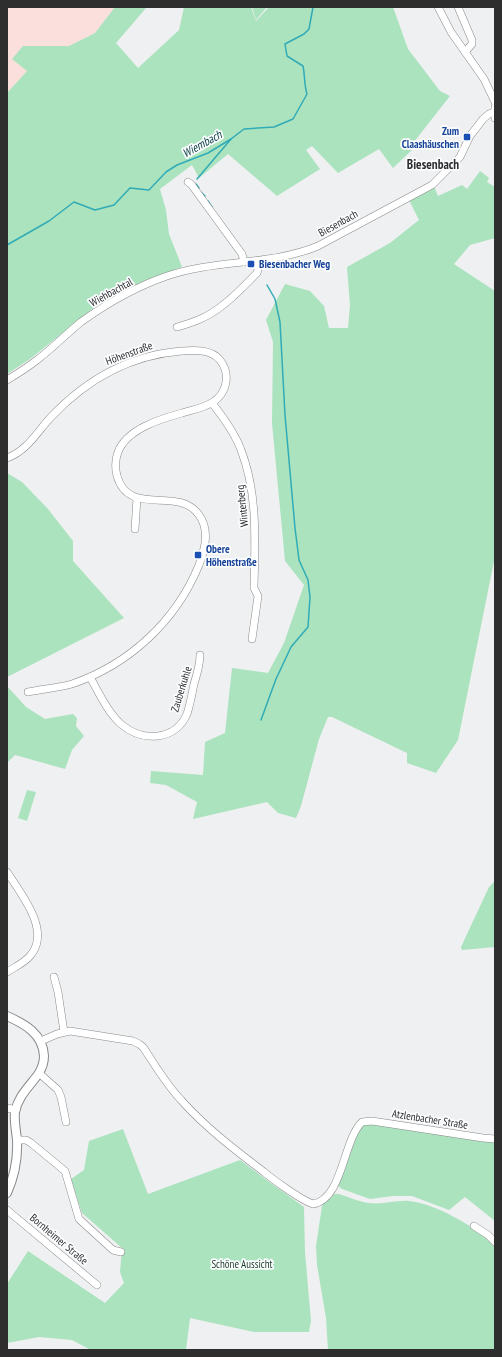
<svg xmlns="http://www.w3.org/2000/svg" width="502" height="1357" viewBox="0 0 502 1357" font-family="'PT Sans Narrow',sans-serif">
	<rect width="100%" height="100%" fill="#eff0f1"/>
	<polygon fill="#fadfdc" points="7,7 115,7 95,33 69,46 23,46 27,71 7,93"/>
	<g fill="#abe3bf">
		<polygon points="115,7 147,7 116,43 138,68 179,30 184,7 251,7 256,21 269,7 393,7 408,49 440,91 450,96 410,147 413,149 393,168 379,149 338,173 312,146 306,150 320,169 277,196 228,154 199,178 192,165 160,189 166,210 169,234 182,267 139,283 96,306 30,359 7,374 7,93 27,71 12,59 23,46 69,46 95,33"/>
		<polygon points="252,7 267,7 256,20"/>
		<polygon points="480,171 489,178 487,182 495,187 495,238 470,245 454,264 495,291 495,561 494,561 458,740 436,773 407,763 407,753 332,717 328,717 319,739 301,806 296,818 278,813 267,802 193,819 197,802 166,785 150,783 151,771 203,775 205,742 225,733 232,668 268,673 284,643 304,585 285,561 272,423 273,342 266,320 285,284 310,291 324,306 329,328 348,328 350,305 347,267 390,243 419,220 409,200 434,186 438,196 462,185 467,189"/>
		<polygon points="7,473 22,482 48,509 73,541 73,561 124,618 7,677"/>
		<polygon points="7,686 26,707 45,719 73,714 77,718 76,726 84,736 72,750 65,769 15,755 7,763"/>
		<polygon points="27,790 36,792 27,821 18,818"/>
		<polygon points="495,881 495,947 462,950 461,947 489,887"/>
		<polygon points="367,1123 495,1141 495,1221 465,1197 449,1210 412,1196 393,1196 370,1199 342,1189 338,1186 338,1183 360,1128"/>
		<polygon points="123,1129 148,1194 240,1160 268,1181 304,1207 305,1252 311,1321 309,1332 254,1332 190,1318 186,1350 91,1350 72,1340 39,1337 7,1343 7,1284 28,1251 105,1303 124,1283 120,1272 122,1248 82,1213 71,1179 84,1170 89,1141"/>
		<path d="M335,1194h4c10,3 20,8 30,9 13,2 26,-3 40,-2 25,2 68,26 86,45v104h-167l-2,-32 -9,-53 -1,-19 6,-40 5,-7z"/>
	</g>
	<g fill="none" stroke-linecap="round" stroke-linejoin="round">
		<g stroke="#31abb5" stroke-width="1.5">
			<polyline points="197,179 231,139"/>
			<polyline points="196,184 199,188"/>
			<polyline points="201,192 205,196"/>
			<polyline points="208,201 212,207"/>
			<path d="M7,245l42,-24 25,-19 21,8 19,-5 16,-17 19,2 17,-18 11,-7 31,-12 23,-14 13,-10 30,-2 19,-8 14,-25c-3,-9 -2,-19 -4,-28l-16,-10 -2,-12 19,-10 5,-5 4,-22"/>
			<polyline points="261,720 276,679 291,647 308,627 310,597 308,580 299,560 295,528 285,415 280,322 275,299 267,285"/>
		</g>
		<defs>
			<g id="minor">
				<polyline points="438,7 451,32 484,79 495,102"/>
				<polyline points="458,7 472,40 472,44 465,52"/>
				<polyline points="495,107 495,118"/>
				<polyline points="188,182 191,184 242,254 244,262"/>
				<path d="M177,327c7,-2 14,-4 21,-7 23,-9 42,-30 59,-47l1,-3 -2,-9"/>
				<path d="M7,380c10,-6 21,-13 30,-20 16,-12 29,-26 44,-38 25,-18 57,-36 86,-46 49,-17 103,-10 151,-30l114,-61 28,-28 10,-21 13,-17 6,-5 5,-2"/>
				<path d="M212,403c11,14 23,30 29,47 17,44 14,91 13,138l4,8 -6,43"/>
				<path d="M7,458c20,-7 30,-26 44,-41 36,-38 78,-62 131,-66 12,-1 29,-2 38,9 11,14 7,33 -7,42 -9,6 -21,8 -31,11 -22,6 -55,16 -64,39 -3,8 -3,16 -1,24 12,42 61,9 82,39 11,15 6,34 0,50 -23,56 -69,99 -127,119 -14,4 -30,5 -44,8"/>
				<polyline points="135,529 137,498"/>
				<path d="M90,677c9,16 18,36 32,48 21,17 53,16 65,-11 3,-9 5,-20 7,-30 3,-10 6,-19 6,-29"/>
				<path d="M7,872c14,22 45,59 23,84 -6,7 -15,11 -23,16"/>
				<polyline points="54,977 58,992 64,1032"/>
				<path d="M41,1041l16,-7 13,-3 63,10 6,3 4,3c12,18 23,37 38,53 24,27 54,50 83,72 11,9 37,28 49,32 30,-5 30,-64 49,-82l10,-1 111,17 12,1"/>
				<polyline points="39,1073 58,1090 61,1097 66,1122"/>
				<polyline points="7,1108 16,1110"/>
				<polyline points="17,1140 26,1140 31,1143 65,1171 79,1219 113,1250 121,1252"/>
				<polyline points="7,1210 97,1285"/>
				<polyline points="474,1226 488,1235 495,1242"/>
			</g>
			<path id="tertiary" d="M7,1016c18,8 36,18 37,40 0,7 -2,12 -5,17 -9,13 -21,23 -24,39 -1,9 1,18 2,28 1,19 -2,35 -10,53"/>
		</defs>
		<use href="#minor" stroke="#88898a" stroke-width="8"/>
		<use href="#tertiary" stroke="#88898a" stroke-width="10"/>
		<use href="#minor" stroke="#fff" stroke-width="7"/>
		<use href="#tertiary" stroke="#fff" stroke-width="8"/>
	</g>
	<g fill="#1a4fb4" stroke="#fcfdff" stroke-width="1.5">
		<rect x="463" y="133" width="8" height="8" rx="2"/>
		<rect x="247" y="260" width="8" height="8" rx="2"/>
		<rect x="194" y="551" width="8" height="8" rx="2"/>
	</g>
	<g text-anchor="middle" stroke-width="3.5" stroke-linejoin="round" paint-order="stroke">
		<g font-size="11" font-weight="bold" fill="#164399" stroke="#fcfdff" text-anchor="start">
			<text x="459" y="135" text-anchor="end">Zum<tspan x="459" dy="13">Claashäuschen</tspan></text>
			<text x="259" y="268">Biesenbacher Weg</text>
			<text x="206" y="553">Obere<tspan x="206" dy="13">Höhenstraße</tspan></text>
		</g>
		<g font-size="11" fill="#2e2e2f" stroke="#fcfdff">
			<text transform="translate(338 223) rotate(-29)" y="4">Biesenbach</text>
			<text transform="translate(111 292) rotate(-29)" y="4">Wiehbachtal</text>
			<text transform="translate(129 353) rotate(-20)" y="4">Höhenstraße</text>
			<text transform="translate(242 506) rotate(-96)" y="4">Winterberg</text>
			<text transform="translate(181 689) rotate(-73)" y="4">Zauberkuhle</text>
			<text transform="translate(430 1119) rotate(9)" y="4">Atzlenbacher Straße</text>
			<text transform="translate(59 1239) rotate(40)" y="4">Bornheimer Straße</text>
		</g>
		<g font-size="11" fill="#173a26" stroke="#fcfdff">
			<text x="242" y="1268">Schöne Aussicht</text>
		</g>
		<g font-size="12" font-style="italic" fill="#053d41" stroke="#fcfdff">
			<text transform="translate(202 144) rotate(-29)" y="4">Wiembach</text>
		</g>
		<g font-size="13" font-weight="bold" fill="#2e2e2f" stroke="#fcfdff">
			<text x="433" y="169">Biesenbach</text>
		</g>
	</g>
	<rect width="502" height="1357" fill="none" stroke="#2e2e2f" stroke-width="16"/>
</svg>
